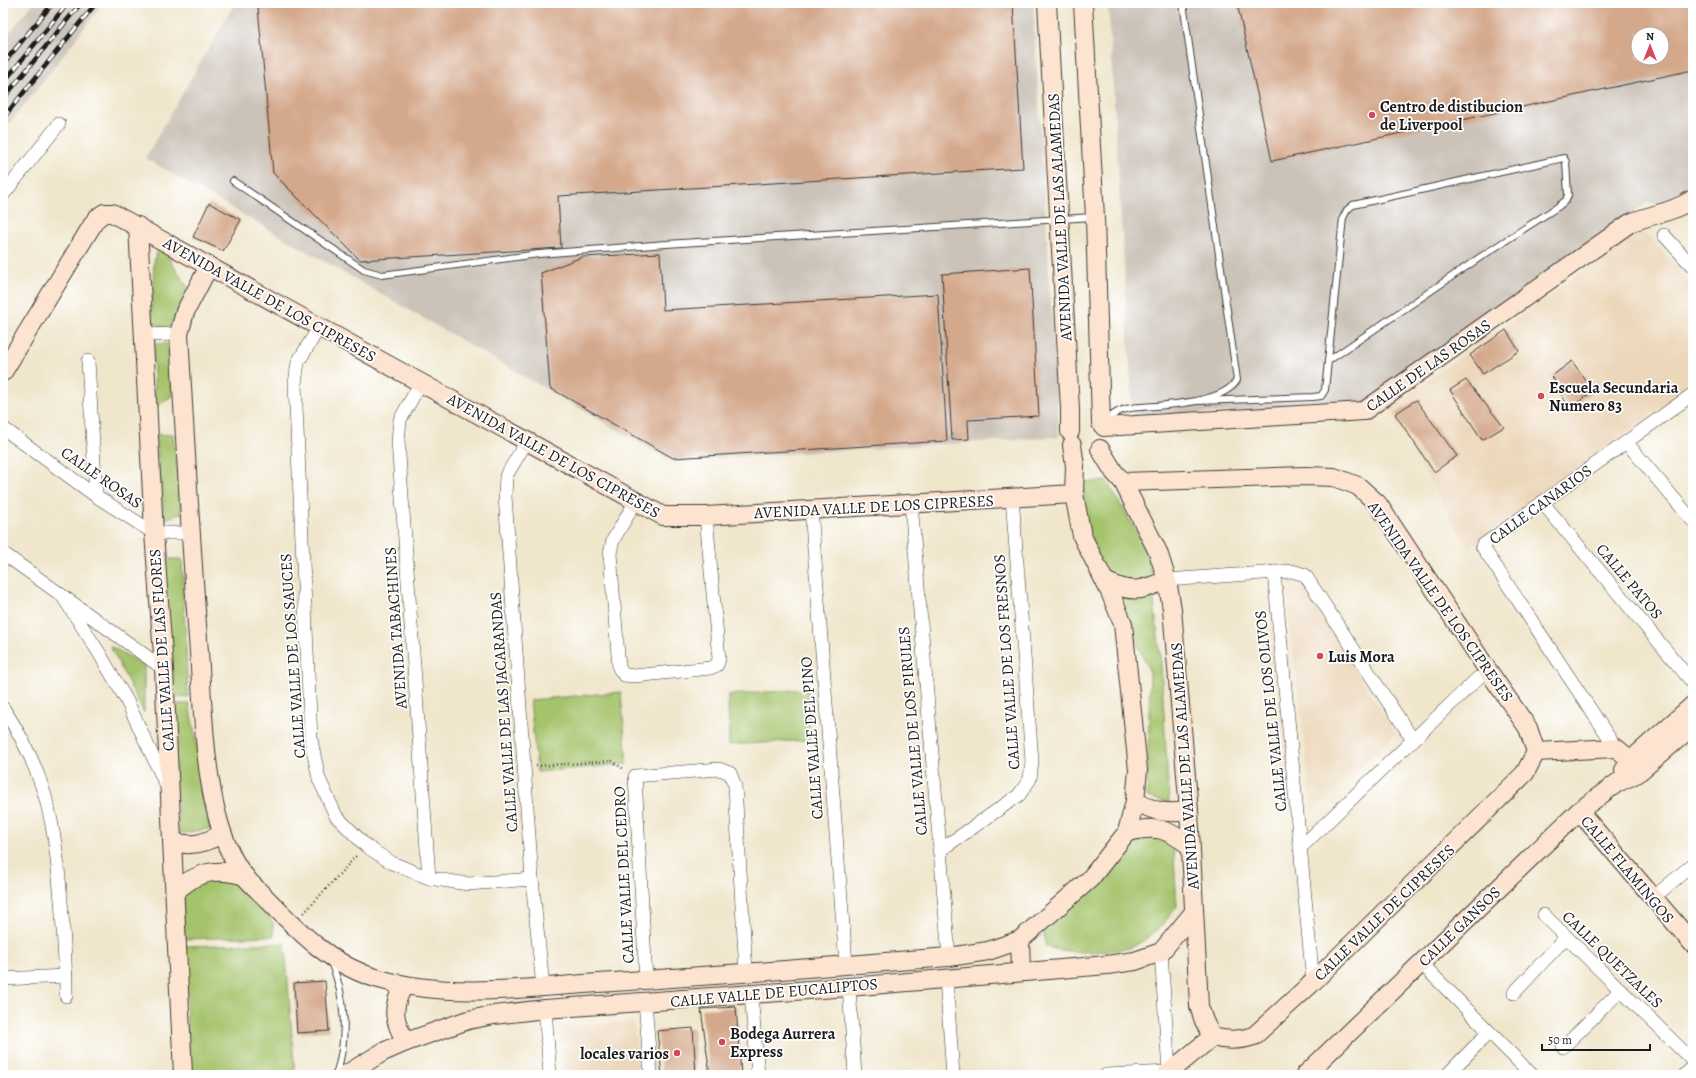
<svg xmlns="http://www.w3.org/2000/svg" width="1696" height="1078" viewBox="0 0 1696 1078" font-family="Alegreya,serif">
	<rect width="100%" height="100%" fill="#fff"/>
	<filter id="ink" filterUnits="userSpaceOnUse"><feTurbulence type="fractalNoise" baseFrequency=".025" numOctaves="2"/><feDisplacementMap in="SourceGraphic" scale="8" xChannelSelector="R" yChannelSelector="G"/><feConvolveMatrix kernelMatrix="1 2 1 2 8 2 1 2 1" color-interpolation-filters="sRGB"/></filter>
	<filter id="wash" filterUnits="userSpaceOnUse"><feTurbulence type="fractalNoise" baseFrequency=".012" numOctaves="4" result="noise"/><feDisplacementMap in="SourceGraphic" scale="16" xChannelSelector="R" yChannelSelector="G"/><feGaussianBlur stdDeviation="0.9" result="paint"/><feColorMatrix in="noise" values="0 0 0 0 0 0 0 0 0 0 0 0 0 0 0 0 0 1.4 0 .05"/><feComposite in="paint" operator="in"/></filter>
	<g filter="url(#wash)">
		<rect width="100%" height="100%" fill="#f0e6cc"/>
		<g fill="#ecd7ba">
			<polygon points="1643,229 1693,286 1693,384 1469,549 1388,408"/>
			<polygon points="1307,590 1395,734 1312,813 1302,720 1285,591"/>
			<polygon points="634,1022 638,1075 564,1075 559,1027"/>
		</g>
		<g fill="#cbc2b8" fill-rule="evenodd">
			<polygon points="33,3 103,3 52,70 3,131 3,41"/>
			<polygon points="235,3 1033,3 1059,437 671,461 145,158"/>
			<path d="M1108,3h585v184l-27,18 -19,-3 -282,203 -232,12zM1638,34h24v24h-24z"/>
		</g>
		<g fill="#a4c36b" stroke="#607044">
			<polygon points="159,244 191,292 167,330 151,321 154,262"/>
			<polygon points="153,344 173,344 172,396 155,408"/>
			<polygon points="173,434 182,513 164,519 156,435"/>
			<polygon points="1107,481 1148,552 1161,662 1169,803 1147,797 1150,672 1094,551 1085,515 1083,482"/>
			<polygon points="160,559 182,559 188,697 173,698"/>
			<polygon points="110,646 144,665 144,713"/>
			<polygon points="808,689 810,740 729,745 728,695"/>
			<polygon points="621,692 627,764 537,772 530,700"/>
			<polygon points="171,704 189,704 213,828 179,834"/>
			<path d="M1136,832l37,9 4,65c-12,17 -26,32 -45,41 -4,2 -10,2 -15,3 -24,3 -48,3 -71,-3l-3,-16z"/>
			<polygon points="207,875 243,881 267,913 273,923 274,936 185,939 182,902 189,883"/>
			<polygon points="285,943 295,1075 188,1075 185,946"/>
		</g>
		<g id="blocks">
			<g fill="#d4a88b" fill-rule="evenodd">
				<polygon points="319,3 1013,3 1023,168 558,196 561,248 360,260 273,173 258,7"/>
				<path d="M1237,3h456v67l-421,91zM1638,34h24v24h-24z"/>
				<polygon points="209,203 241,220 223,251 193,237"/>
				<polygon points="660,253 663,310 938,294 947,441 673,458 550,388 541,273 582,257"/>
				<polygon points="1030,268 1039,416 968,420 969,439 952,440 942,274"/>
				<polygon points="1506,330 1519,351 1483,374 1470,355"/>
				<polygon points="1572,361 1593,391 1569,409 1552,376"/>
				<polygon points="1466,380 1504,427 1482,440 1450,390"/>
				<polygon points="1416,400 1457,456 1434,472 1395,414"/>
				<polygon points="325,981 329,1031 297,1033 294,983"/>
				<polygon points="736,1007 741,1075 710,1075 701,1009"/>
				<polygon points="693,1028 696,1075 662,1075 657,1031"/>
			</g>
		</g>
	</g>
	<g filter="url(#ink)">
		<use href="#blocks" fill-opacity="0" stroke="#3c3a36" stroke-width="1"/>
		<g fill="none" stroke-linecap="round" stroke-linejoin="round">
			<defs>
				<g id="lane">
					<polyline points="233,181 364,270 382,275 539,254 666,244 1093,217"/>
					<polyline points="1197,401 1313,397 1321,396 1325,390 1343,218 1347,210 1353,205 1564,158 1566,162 1568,195 1566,200 1559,206 1482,256 1328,361"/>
					<path d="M1106,422c7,-9 14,-12 25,-14 27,-3 92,-3 106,-28l-54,-377"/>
					<path d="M331,962c15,36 17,76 5,113"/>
				</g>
				<g id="street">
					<polyline points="3,195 59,124"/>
					<polyline points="1664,235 1693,267"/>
					<polyline points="320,326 298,362 295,384 311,740 319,779 336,816 366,846 392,863 429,878 468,884 532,879"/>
					<polyline points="143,335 179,334"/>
					<polyline points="88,361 96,496"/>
					<polyline points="421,382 400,420 398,441 429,878"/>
					<polyline points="3,428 96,496 154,533 190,533"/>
					<polyline points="527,441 506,476 505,496 532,879 543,987"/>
					<polyline points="1626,442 1693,521"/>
					<polyline points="636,501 613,540 610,553 619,668 624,675 634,676 710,668 717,665 719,659 706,516"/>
					<polyline points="1542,502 1693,683"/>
					<polyline points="911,503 949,957"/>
					<polyline points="811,509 846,964"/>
					<polyline points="3,553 164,669"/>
					<polyline points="1274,572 1313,982"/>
					<polyline points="1167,580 1292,571 1305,575 1413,740"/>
					<polyline points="63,597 98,651 127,701 167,787"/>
					<path d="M3,708c18,27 33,57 42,88 11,38 14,79 17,118 2,27 4,55 4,82"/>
					<polyline points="1616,748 1482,546 1693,394"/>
					<polyline points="1300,848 1478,678"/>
					<polyline points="939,851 1019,795 1030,779 1032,761 1012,497"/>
					<polyline points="1653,898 1693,864"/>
					<polyline points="1544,915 1693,1061"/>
					<polyline points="1421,963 1532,1075"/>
					<polyline points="946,978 953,1075"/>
					<polyline points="3,979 66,976"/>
					<polyline points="646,980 635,776 719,769 730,773 735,786 746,972"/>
					<polyline points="849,987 855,1075"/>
					<polyline points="1514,993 1566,937"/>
					<polyline points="751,994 758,1075"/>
					<polyline points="645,1002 651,1075"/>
					<polyline points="545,1009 550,1075"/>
					<polyline points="1563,1047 1621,990"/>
					<polyline points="1106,1075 1169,1072 1161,952"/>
					<polyline points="1447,1075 1488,1033"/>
					<polyline points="1685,1075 1693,1067"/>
				</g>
				<g id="secondary">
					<polyline points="1047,3 1070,409 1070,432"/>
					<polyline points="1083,3 1095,217 1101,424"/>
					<polyline points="138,226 154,533 164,669 183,1075"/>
					<path d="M209,266l-24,46 -6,22c6,106 12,212 20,318 4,56 5,126 23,180 5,15 13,33 24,46 7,8 15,15 23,23 31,32 65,66 110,78 71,20 147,9 219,4 117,-7 234,-17 351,-26l39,-6 32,-11 70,-61 37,-47 8,-31 3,-31 -15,-146 -13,-32 -28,-56 -8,-42 1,-28 -3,-21"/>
					<polyline points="3,372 96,219 104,213 112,213 663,516 706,516 1074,494"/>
					<path d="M1104,427l260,-16 266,-188c22,-9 42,-10 63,-24"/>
					<polyline points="1100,449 1114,472 1123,482 1158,552 1167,580 1172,609 1189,811 1199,1006 1204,1021 1212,1037"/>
					<polyline points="1123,482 1306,476 1334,477 1358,486 1378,504 1487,669 1528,728 1536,752"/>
					<path d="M1105,581c27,13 35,10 62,-1"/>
					<polyline points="1536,752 1616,748 1631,760 1638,773"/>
					<polyline points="1624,770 1631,760 1693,705"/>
					<path d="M1135,801c20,11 30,13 54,10"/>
					<polyline points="1579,811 1693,944"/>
					<path d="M1127,832c30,-7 39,-4 63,14"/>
					<path d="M172,842c19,5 34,2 50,-9"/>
					<path d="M175,892c21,-20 41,-25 70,-16"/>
					<polyline points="1020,940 1021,971"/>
					<path d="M404,985c-13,23 -11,35 2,57"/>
					<path d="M1212,1037c15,4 27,4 42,-1l59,-54 212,-209 11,-21"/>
					<polyline points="345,1075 383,1052 406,1042 468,1020 494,1015 545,1009 849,987 1107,965 1135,961 1161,952 1194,912"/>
					<polyline points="1166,1075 1212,1037"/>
					<polyline points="1305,1075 1579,811 1617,783 1638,773 1693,726"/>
				</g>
			</defs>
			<use href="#lane" stroke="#3c3a36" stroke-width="8"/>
			<use href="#street" stroke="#3c3a36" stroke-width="14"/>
			<use href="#secondary" stroke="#3c3a36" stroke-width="20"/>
			<g stroke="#3c3a36" stroke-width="2.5" stroke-dasharray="1 3" stroke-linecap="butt">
				<polyline points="536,766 612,761 625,770"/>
				<polyline points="304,913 357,855"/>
			</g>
			<use href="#lane" stroke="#fff" stroke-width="6"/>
			<use href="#street" stroke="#fff" stroke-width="13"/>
			<use href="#secondary" stroke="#fde4d1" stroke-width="18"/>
			<defs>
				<g id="rail">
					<polyline points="3,64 53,3"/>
					<polyline points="3,83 68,3"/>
					<polyline points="3,99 81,3"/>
					<polyline points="3,118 96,3"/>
				</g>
			</defs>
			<use href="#rail" stroke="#1c1c1c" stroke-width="4.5"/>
			<use href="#rail" stroke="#fff" stroke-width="3" stroke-dasharray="9" stroke-linecap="butt"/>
		</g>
	</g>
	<g fill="#d1495b" stroke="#fff" stroke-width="1.5">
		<circle cx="1372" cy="115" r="4"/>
		<circle cx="1541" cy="396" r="4"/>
		<circle cx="1320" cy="656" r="4"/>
		<circle cx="722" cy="1042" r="4"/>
		<circle cx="677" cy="1053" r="4"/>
	</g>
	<g text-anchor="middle" stroke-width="3.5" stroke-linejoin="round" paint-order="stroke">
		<g font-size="16" font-weight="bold" fill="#1c1c1c" stroke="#fff" text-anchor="start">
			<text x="1380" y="112">Centro de distibucion<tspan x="1380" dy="18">de Liverpool</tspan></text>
			<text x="1549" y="393">Escuela Secundaria<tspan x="1549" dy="18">Numero 83</tspan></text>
			<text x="1328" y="662">Luis Mora</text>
			<text x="730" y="1039">Bodega Aurrera<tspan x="730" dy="18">Express</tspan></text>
			<text x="669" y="1059" text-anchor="end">locales varios</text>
		</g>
		<g font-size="16" fill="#1c1c1c" stroke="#fff">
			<text transform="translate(1059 217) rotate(-93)" y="6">AVENIDA VALLE DE LAS ALAMEDAS</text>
			<text transform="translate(270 299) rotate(29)" y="6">AVENIDA VALLE DE LOS CIPRESES</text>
			<text transform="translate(1428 365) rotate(-35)" y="6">CALLE DE LAS ROSAS</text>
			<text transform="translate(554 455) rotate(29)" y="6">AVENIDA VALLE DE LOS CIPRESES</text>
			<text transform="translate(102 477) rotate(35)" y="6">CALLE ROSAS</text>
			<text transform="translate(1540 504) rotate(-36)" y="6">CALLE CANARIOS</text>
			<text transform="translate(874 506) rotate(-3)" y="6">AVENIDA VALLE DE LOS CIPRESES</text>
			<text transform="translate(1630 581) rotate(50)" y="6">CALLE PATOS</text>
			<text transform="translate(1441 601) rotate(55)" y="6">AVENIDA VALLE DE LOS CIPRESES</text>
			<text transform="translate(395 628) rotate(-94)" y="6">AVENIDA TABACHINES</text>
			<text transform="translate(161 650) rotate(-94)" y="6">CALLE VALLE DE LAS FLORES</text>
			<text transform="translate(292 656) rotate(-94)" y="6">CALLE VALLE DE LOS SAUCES</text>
			<text transform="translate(1006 662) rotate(-94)" y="6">CALLE VALLE DE LOS FRESNOS</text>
			<text transform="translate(1270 711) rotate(-96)" y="6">CALLE VALLE DE LOS OLIVOS</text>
			<text transform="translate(503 712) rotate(-94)" y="6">CALLE VALLE DE LAS JACARANDAS</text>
			<text transform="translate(912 731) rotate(-95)" y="6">CALLE VALLE DE LOS PIRULES</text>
			<text transform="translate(811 738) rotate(-94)" y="6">CALLE VALLE DEL PINO</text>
			<text transform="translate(1184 766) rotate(-94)" y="6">AVENIDA VALLE DE LAS ALAMEDAS</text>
			<text transform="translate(1628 869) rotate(50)" y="6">CALLE FLAMINGOS</text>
			<text transform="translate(623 875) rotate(-93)" y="6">CALLE VALLE DEL CEDRO</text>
			<text transform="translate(1384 912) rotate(-44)" y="6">CALLE VALLE DE CIPRESES</text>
			<text transform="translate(1459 926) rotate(-44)" y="6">CALLE GANSOS</text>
			<text transform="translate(1613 959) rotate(44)" y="6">CALLE QUETZALES</text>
			<text transform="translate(774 992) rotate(-5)" y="6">CALLE VALLE DE EUCALIPTOS</text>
		</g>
	</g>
	<rect width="1696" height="1078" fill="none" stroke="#fff" stroke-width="16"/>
	<g transform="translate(1650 46)"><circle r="19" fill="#ffffff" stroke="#a4a4a4"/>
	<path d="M0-3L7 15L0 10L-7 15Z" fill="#d1495b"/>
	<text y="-6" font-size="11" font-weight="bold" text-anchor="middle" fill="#1c1c1c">N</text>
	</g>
	<path d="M1542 1044v6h108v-6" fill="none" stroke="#1c1c1c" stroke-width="2"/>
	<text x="1548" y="1044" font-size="12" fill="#1c1c1c" stroke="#ffffff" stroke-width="3" paint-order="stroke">50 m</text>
</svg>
